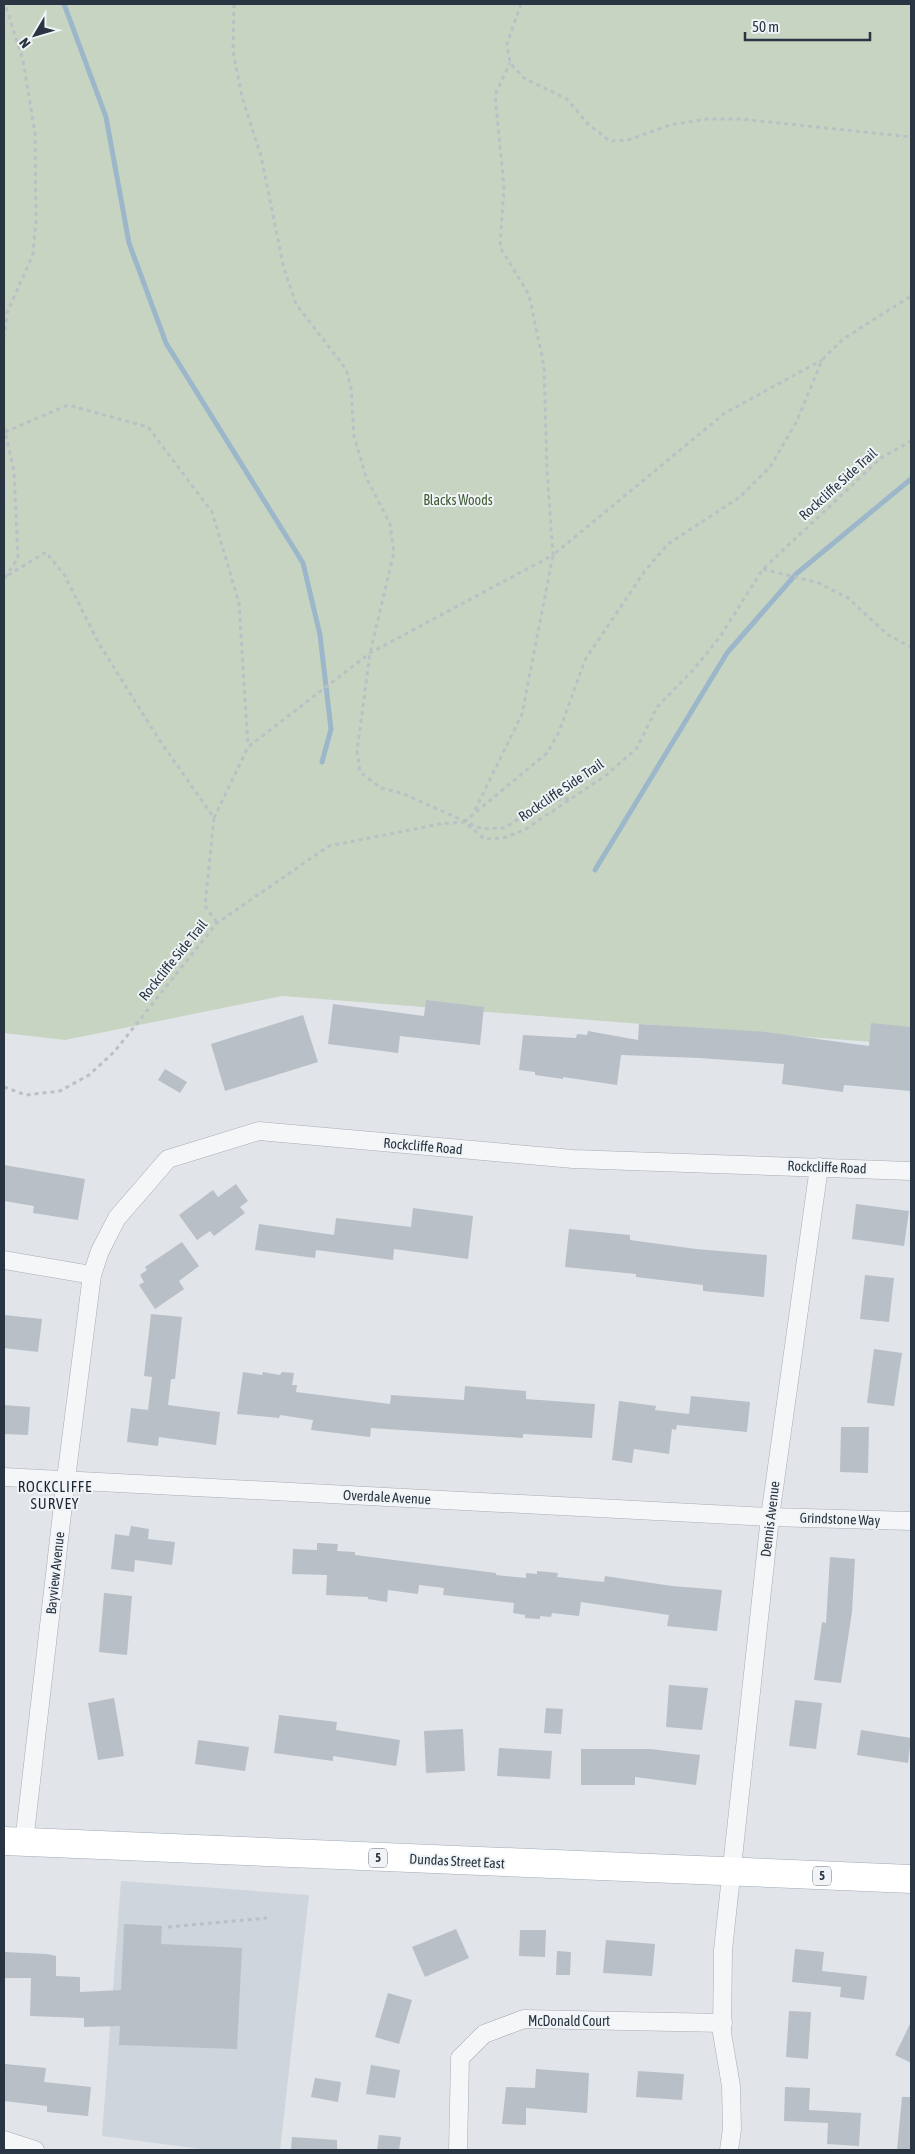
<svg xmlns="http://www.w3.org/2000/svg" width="915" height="2154" viewBox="0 0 915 2154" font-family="'Asap Condensed',sans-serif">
	<rect width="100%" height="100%" fill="#e1e5ea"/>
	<polygon fill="#cfd5dc" points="121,1881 309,1895 280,2150 209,2150 102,2136"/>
	<polygon fill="#c8d4c2" points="4,4 911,4 911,1045 282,996 65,1040 4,1033"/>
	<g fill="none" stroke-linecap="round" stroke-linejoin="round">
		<g stroke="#9cb7ca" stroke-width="5">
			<polyline points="64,4 106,117 129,243 166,343 303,563 320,635 331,729 322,762"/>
			<polyline points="595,870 727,653 796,574 911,479"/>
		</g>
	</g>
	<g fill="#b8bfc7">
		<polygon points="426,1000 484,1007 480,1045 400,1036 398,1053 328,1044 333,1004 424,1016"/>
		<polygon points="303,1015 318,1062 225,1091 211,1044"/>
		<polygon points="871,1023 911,1027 911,1091 844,1085 843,1092 782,1084 784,1064 699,1058 621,1055 617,1085 563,1077 563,1079 535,1075 535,1072 519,1070 523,1035 576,1038 577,1034 587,1035 588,1031 638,1040 639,1024 766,1032 869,1046"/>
		<polygon points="165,1069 187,1082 180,1093 158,1080"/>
		<polygon points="4,1165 85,1179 78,1220 33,1213 34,1206 4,1201"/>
		<polygon points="236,1184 248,1201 240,1207 245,1213 214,1236 210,1231 197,1240 179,1215 213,1190 218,1197"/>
		<polygon points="856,1204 909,1211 904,1246 852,1239"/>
		<polygon points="413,1208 473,1216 468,1259 394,1249 393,1260 316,1250 315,1258 255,1250 259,1224 334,1235 336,1218 411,1227"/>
		<polygon points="569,1229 630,1235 630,1240 696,1249 767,1255 764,1297 703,1291 703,1285 636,1277 636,1274 565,1267"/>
		<polygon points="182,1242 199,1266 179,1281 184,1289 155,1309 139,1285 144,1282 140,1275 147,1270 145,1267"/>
		<polygon points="865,1275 894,1278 889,1322 860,1319"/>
		<polygon points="151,1314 182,1317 175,1379 171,1379 168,1405 220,1412 216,1445 159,1437 158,1446 127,1442 131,1408 148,1410 152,1377 144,1376"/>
		<polygon points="4,1315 42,1319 38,1352 4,1348"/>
		<polygon points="874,1349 902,1353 894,1406 867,1403"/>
		<polygon points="243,1372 262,1375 263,1372 280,1375 282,1372 294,1373 292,1385 297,1385 296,1392 390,1404 391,1395 464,1400 465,1386 526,1391 526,1399 595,1404 592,1438 523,1434 523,1438 371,1428 370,1437 311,1430 313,1420 280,1415 279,1418 237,1414"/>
		<polygon points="691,1396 750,1402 747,1432 677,1425 676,1430 672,1429 669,1454 634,1449 632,1463 612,1460 619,1401 656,1406 655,1410 689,1414"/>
		<polygon points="4,1405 30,1407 28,1435 4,1434"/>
		<polygon points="841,1427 869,1427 868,1473 840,1472"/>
		<polygon points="131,1526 149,1529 148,1539 175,1542 172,1565 135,1560 134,1572 111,1569 115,1534 129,1536"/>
		<polygon points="317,1543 338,1544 337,1551 355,1552 355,1555 496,1573 496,1575 526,1578 526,1573 537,1574 537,1571 558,1573 557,1577 604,1582 605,1576 672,1586 722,1590 717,1631 667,1626 669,1615 581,1602 579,1616 552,1613 551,1617 540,1616 540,1619 525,1618 525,1615 513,1613 514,1603 443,1595 444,1588 419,1585 418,1594 388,1590 387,1602 368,1599 368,1597 326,1595 327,1575 292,1574 293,1549 317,1550"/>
		<polygon points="830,1557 855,1559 852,1612 841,1683 814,1680 822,1622 826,1623"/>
		<polygon points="104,1593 132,1596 127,1655 99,1652"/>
		<polygon points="669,1685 708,1688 702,1730 666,1727"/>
		<polygon points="114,1698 124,1756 98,1760 88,1703"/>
		<polygon points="795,1700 822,1703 816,1749 789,1746"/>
		<polygon points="546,1708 563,1709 561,1734 544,1733"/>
		<polygon points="279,1715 337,1722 336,1730 400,1740 396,1766 333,1756 333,1761 274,1753"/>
		<polygon points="463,1729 465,1771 426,1773 424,1731"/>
		<polygon points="861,1730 911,1738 908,1763 857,1755"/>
		<polygon points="198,1740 249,1747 245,1771 195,1764"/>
		<polygon points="499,1748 552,1751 550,1779 497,1776"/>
		<polygon points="581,1749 650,1749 700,1755 696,1785 635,1777 635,1785 581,1785"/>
		<polygon points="124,1924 162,1926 161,1944 242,1948 237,2049 119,2045 120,2026 84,2027 84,2018 30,2016 31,1978 4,1978 4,1952 47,1954 56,1956 56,1976 80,1977 80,1992 121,1990"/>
		<polygon points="456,1929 469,1958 425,1977 412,1947"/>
		<polygon points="520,1930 546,1930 545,1957 519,1956"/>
		<polygon points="606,1940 655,1944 652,1976 603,1973"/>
		<polygon points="795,1949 824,1952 822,1971 867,1976 864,2000 840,1997 841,1987 792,1982"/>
		<polygon points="557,1951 571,1952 570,1975 556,1975"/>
		<polygon points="388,1993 412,2000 399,2044 375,2037"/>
		<polygon points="789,2011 811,2012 808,2059 786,2057"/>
		<polygon points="911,2022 911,2063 895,2055"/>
		<polygon points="5,2064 46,2068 44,2082 91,2087 88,2116 47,2112 47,2106 4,2101"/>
		<polygon points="371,2065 400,2070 395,2098 366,2094"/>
		<polygon points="536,2069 589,2073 587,2113 526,2108 526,2125 502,2124 506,2087 535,2088"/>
		<polygon points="638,2071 684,2074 682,2100 636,2097"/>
		<polygon points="315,2078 341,2082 338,2102 311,2097"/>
		<polygon points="785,2087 810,2088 809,2110 861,2113 859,2146 827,2144 828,2123 784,2121"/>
		<polygon points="902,2097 911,2097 911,2150 897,2150"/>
		<polygon points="379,2135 401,2137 399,2150 377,2150"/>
		<polygon points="292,2137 337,2140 337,2150 291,2150"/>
	</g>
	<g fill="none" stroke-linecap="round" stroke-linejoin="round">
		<defs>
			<g id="street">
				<polyline points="4,1260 92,1275"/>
				<polyline points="4,1477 770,1517 911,1521"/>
				<polyline points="24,1842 66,1479 92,1275 100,1251 117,1218 168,1159 259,1131 573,1159 911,1171"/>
				<polyline points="4,2140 35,2150"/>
				<polyline points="458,2150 460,2058 484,2034 524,2019 723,2023"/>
				<polyline points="729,2150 732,2129 731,2086 722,2033 723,1950 770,1517 819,1167"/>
			</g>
			<polyline id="primary" points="4,1841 911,1879"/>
		</defs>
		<use href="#street" stroke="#a6adb4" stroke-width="19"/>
		<use href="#primary" stroke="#a0abb6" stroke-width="29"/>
		<g stroke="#bbc0c5" stroke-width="3" stroke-dasharray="4 4" stroke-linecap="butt">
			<polyline points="234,4 233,51 242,97 261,156 284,269 296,304 346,369 351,388 354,436 366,477 390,524 394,552 370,653 357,751 360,772 381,788 404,794 482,829 504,828 547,801 572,798"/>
			<polyline points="521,4 507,44 510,63 524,78 567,99 588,124 610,141 628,140 670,125 706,119 741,119 911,137"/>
			<polyline points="4,338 7,313 33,254 36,220 35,133 23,60 5,4"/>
			<polyline points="4,427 14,471 18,558 4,579"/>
			<polyline points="5,432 68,405 148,427 212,512 239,603 248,746"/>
			<polyline points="763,569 819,583 848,598 888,635 911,647"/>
			<polyline points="8,575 46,552 65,576 98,642 158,738 214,818 205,906 217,923"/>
			<polyline points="475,810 522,714 553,555 725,413 822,360"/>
			<polyline points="214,818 248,747 370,653 553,555 547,471 544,366 529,295 500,247 504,187 495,95 510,63"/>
			<polyline points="464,822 547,753 559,732 585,660 644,572 668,544 740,497 770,467 796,423 822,360 843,339 911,296"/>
			<polyline points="4,1087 26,1095 60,1091 89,1075 114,1052 217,923 329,846 440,824 464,822 485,839 503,838 524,830 605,776 637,748 657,707 694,669 719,638 763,569 881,458 911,441"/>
			<polyline points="168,1927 267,1918"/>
		</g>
		<use href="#street" stroke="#f4f6f8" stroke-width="18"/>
		<use href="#primary" stroke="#fff" stroke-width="28"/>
	</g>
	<g text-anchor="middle" stroke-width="4" stroke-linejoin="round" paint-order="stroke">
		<g fill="#f1f4f7" stroke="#656e78" stroke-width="1">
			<rect x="369" y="1848.5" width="18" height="19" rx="4"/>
			<rect x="813" y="1866.5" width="18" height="19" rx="4"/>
		</g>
		<g font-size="12" font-weight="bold" fill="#293542">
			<text x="378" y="1862">5</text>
			<text x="822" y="1880">5</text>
		</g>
		<g font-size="14" fill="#293542" stroke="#f1f4f7">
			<text transform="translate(838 484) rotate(-42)" y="5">Rockcliffe Side Trail</text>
			<text transform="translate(561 790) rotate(-34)" y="5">Rockcliffe Side Trail</text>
			<text transform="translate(173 960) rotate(-51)" y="5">Rockcliffe Side Trail</text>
			<text transform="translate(423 1146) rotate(5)" y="5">Rockcliffe Road</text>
			<text transform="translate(827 1167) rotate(2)" y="5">Rockcliffe Road</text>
			<text transform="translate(387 1497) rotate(3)" y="5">Overdale Avenue</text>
			<text transform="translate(770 1519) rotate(-83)" y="5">Dennis Avenue</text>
			<text transform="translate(840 1519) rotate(2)" y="5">Grindstone Way</text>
			<text transform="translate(55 1573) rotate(-84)" y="5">Bayview Avenue</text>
			<text transform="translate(457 1861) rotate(3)" y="5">Dundas Street East</text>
			<text x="569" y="2026">McDonald Court</text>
		</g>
		<g font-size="14" fill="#425d36" stroke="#f1f4f7">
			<text x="458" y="505">Blacks Woods</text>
		</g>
		<g font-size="15" letter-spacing="1" fill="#1b2632" stroke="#f1f4f7">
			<text x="55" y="1492">ROCKCLIFFE<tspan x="55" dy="17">SURVEY</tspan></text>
		</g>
	</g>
	<rect width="915" height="2154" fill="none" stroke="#293542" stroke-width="10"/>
	<g transform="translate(35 35) rotate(232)" stroke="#f1f4f7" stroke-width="4" paint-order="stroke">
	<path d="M0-4L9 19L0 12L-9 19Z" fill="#293542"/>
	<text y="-8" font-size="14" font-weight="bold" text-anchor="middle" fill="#293542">N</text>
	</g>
	<path d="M745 32v8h125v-8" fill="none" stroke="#293542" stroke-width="2.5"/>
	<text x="752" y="32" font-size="15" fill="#293542" stroke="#f1f4f7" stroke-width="4" paint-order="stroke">50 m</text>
</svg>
